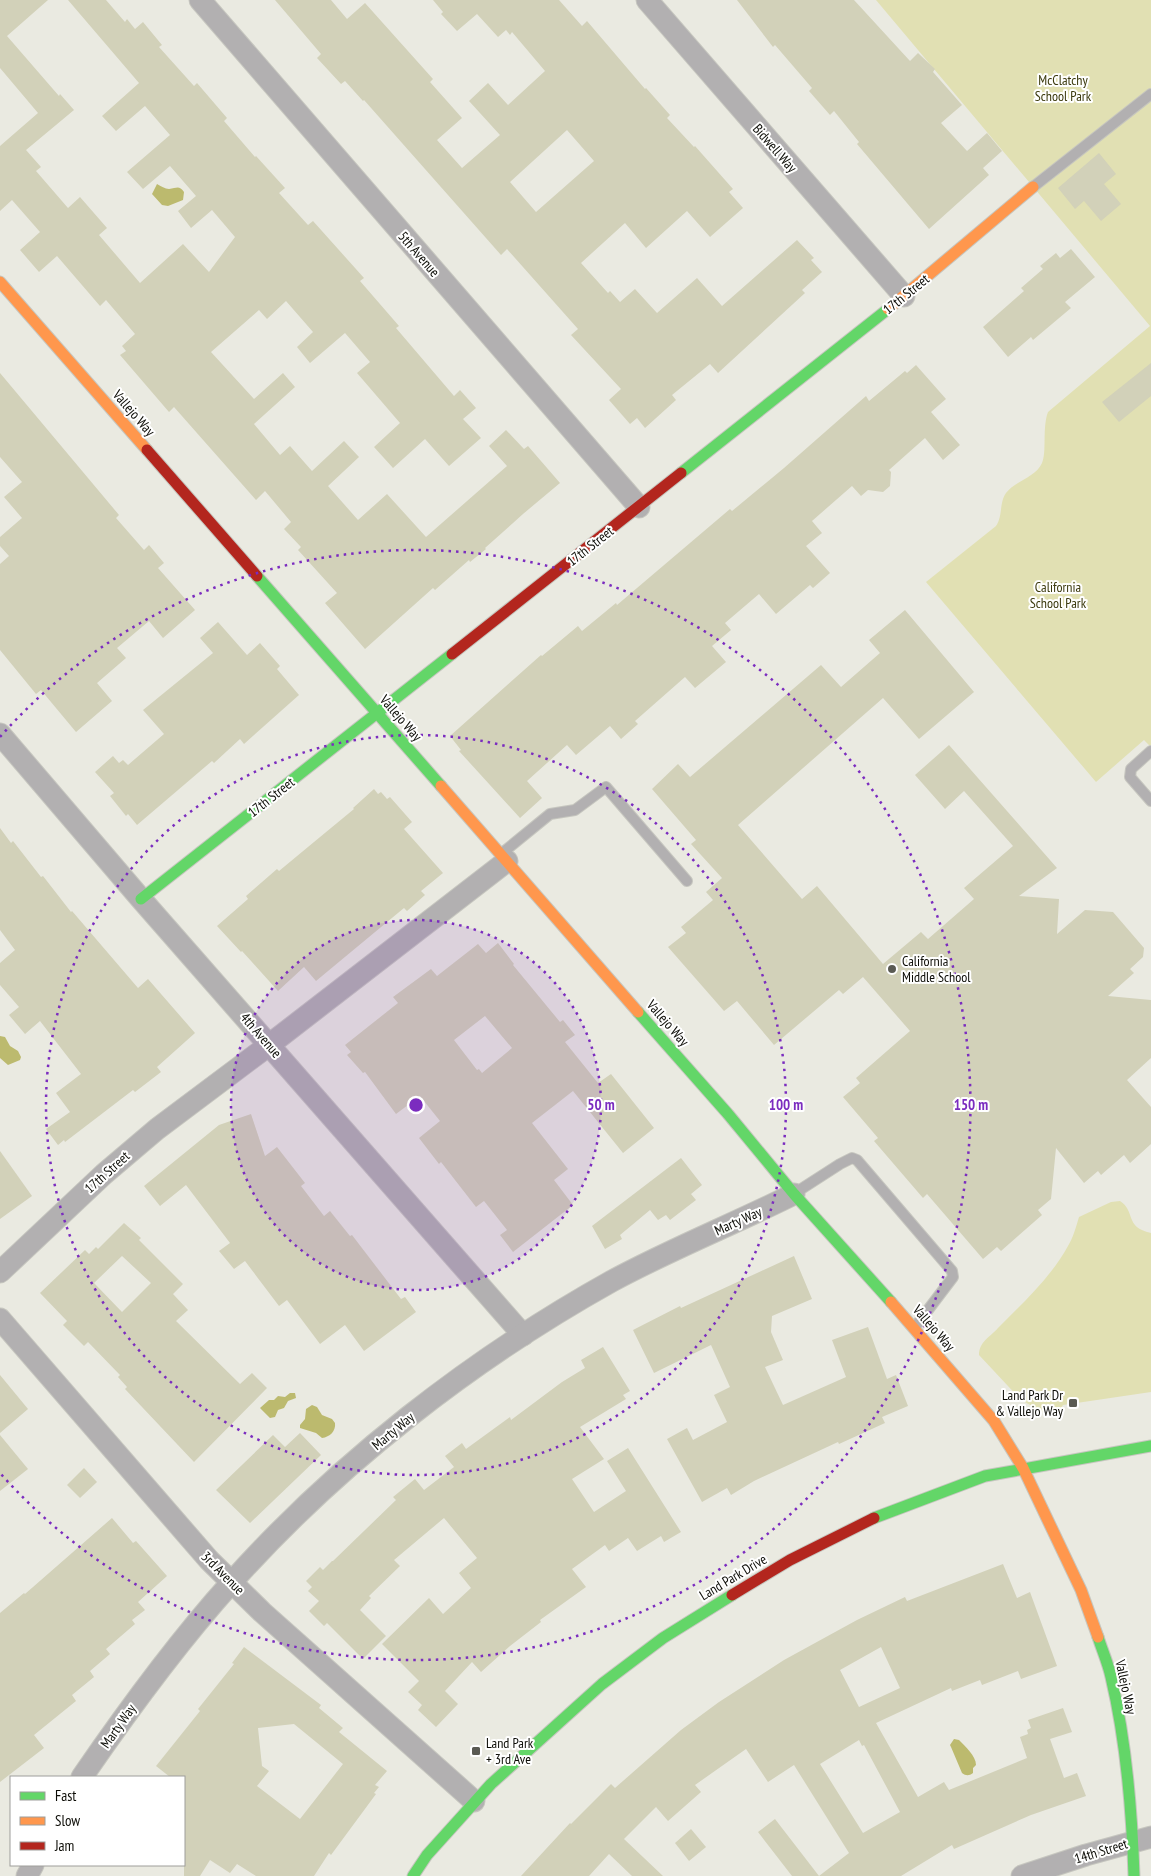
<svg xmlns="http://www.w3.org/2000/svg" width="1151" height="1876" viewBox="0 0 1151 1876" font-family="'PT Sans Narrow',sans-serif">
	<rect width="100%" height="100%" fill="#eaeae1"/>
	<g fill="#e1e0b3">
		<path d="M876,0h275v747l-7,-7 -48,42 -170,-200 70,-56c7,-10 3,-23 10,-33 9,-12 30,-16 36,-30 5,-11 0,-35 6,-51l102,-86z"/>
		<path d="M1120,1201c16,10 4,26 31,32v159l-88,13 -5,7h-15l-22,-12 -42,-45c0,-13 11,-18 19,-27 25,-25 53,-51 70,-82 5,-8 8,-19 11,-29l32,-15z"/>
	</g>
	<g fill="#bcba6e">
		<path d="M157,184c4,2 8,5 12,5 8,-1 10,-4 15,3l-1,8 -15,6 -6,-1 -10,-11z"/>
		<polygon points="0,1036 5,1037 10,1046 18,1051 21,1057 20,1060 8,1065 0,1058"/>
		<polygon points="290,1393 295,1393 296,1398 288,1401 284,1408 278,1410 275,1417 270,1418 260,1408 269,1400 274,1400 278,1396 285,1397"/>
		<path d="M312,1405l5,2 5,8 10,4 3,4c1,8 -5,14 -13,15l-6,-5 -16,-5v-3l5,-6 1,-10z"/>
		<path d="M954,1739l5,1c6,6 17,16 17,25l-3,3v5c-4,3 -7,3 -11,0l-11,-26 -1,-2z"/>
	</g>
	<g fill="#d2d1b9" fill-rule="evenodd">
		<polygon points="0,0 48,0 7,36 59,96 60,94 74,110 26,150 41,167 36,171 68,208 80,197 107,228 99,235 140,283 183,244 209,272 235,237 212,210 191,228 178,211 196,196 170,166 143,189 127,172 170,135 145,106 116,131 102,116 139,83 68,0 106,0 125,22 127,19 135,29 143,22 162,45 159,47 194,86 197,83 227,118 224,121 255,157 256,156 285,188 279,193 308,225 313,221 364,278 360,281 399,326 396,328 454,396 460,390 476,408 463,419 481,438 449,466 425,439 393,468 374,447 400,423 357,373 370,362 345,333 310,363 297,347 313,332 286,301 267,319 259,310 211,352 254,399 283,373 295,387 254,424 280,455 290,446 312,471 344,441 359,457 328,486 358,520 387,494 426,537 507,466 489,446 506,430 524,449 528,446 560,483 523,514 485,548 486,549 470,562 469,560 435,590 433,588 365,649 325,603 337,593 298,550 301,547 284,529 291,522 265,491 256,500 174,407 169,412 120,355 126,351 122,346 135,334 106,300 100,306 57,256 39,272 20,250 40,232 12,200 0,211 0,146 38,113 0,68"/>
		<path d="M275,0h56l16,19 18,-16 68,76 -3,3 32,36 -25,22 25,28 38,-33 -31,-34 19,-18 20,22 37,-34 -33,-39 -2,3 -4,-5 -8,7 -21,-23 -20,17 -16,-17 2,-2 -10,-12h126l23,26 5,-5 58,68 1,-1 24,27 -3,3 27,29 1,-1 38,43 -4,3 14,16 -33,29 -23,-26 -41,37 -21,-25 -44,40 27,30 2,-2 10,11 15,-13 22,24 40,-35 25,28 75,-66 17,18 -3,2 11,12 -20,18 3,3 -87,80 -8,-9 -38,31 4,5 -31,28 -8,-10 -7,6 -21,-24 12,-11 -50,-54 7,-6 -71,-80 -6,6 -137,-155 -1,1 -18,-20 -4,3 -24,-26 4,-4zM567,130l27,31 -58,51 -26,-30z"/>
		<polygon points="737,0 854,0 910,61 918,53 935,69 933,72 962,105 941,123 967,151 987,133 1002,151 983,168 989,175 929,229 857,144 859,142 834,111 830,115 809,91 812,88 775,45 773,47"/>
		<polygon points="1099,153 1116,174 1104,184 1121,204 1101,221 1084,201 1075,209 1058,188"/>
		<polygon points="1071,249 1095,277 1065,302 1071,308 1033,340 1031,337 1008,357 983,327 1024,291 1021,288 1043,269 1040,266 1056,253 1060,258"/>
		<polygon points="1151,363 1151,396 1119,422 1102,402"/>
		<polygon points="916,365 946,399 931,412 960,445 943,460 925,438 889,470 891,472 890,486 883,492 868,490 861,496 852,486 812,521 822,533 806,546 830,573 813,588 810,585 776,614 759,594 725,623 731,630 712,646 726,662 695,688 685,677 635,721 638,724 621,739 610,726 576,755 567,745 527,781 542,798 520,818 459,751 461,750 450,736 541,655 542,656 578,626 582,631 616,603 617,605 730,509 732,511 784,468 866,396 869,401 905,371 907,373"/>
		<polygon points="0,373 119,515 116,518 144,550 149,545 164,563 158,568 195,610 163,638 149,621 117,648 126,658 97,683 112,701 76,732 41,690 36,694 0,650 0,564 9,556 0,546 0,537 22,518 4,497 22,482 0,457"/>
		<polygon points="905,610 974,692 919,739 883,698 738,825 802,899 817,886 883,964 921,932 928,939 974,899 964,888 1013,846 964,791 945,809 915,775 949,745 1057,868 1019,896 1059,899 1057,934 1085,910 1113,912 1144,948 1143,957 1130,969 1134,973 1108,996 1151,1000 1151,1058 1127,1080 1151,1107 1151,1144 1130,1163 1124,1155 1101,1175 1098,1171 1084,1183 1056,1148 1051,1199 1038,1210 1042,1215 1001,1251 997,1247 983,1259 927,1194 923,1198 874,1141 878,1138 843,1097 860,1083 856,1078 910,1031 863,977 843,994 839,990 774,1045 737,1001 724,1011 668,947 686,933 681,927 713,900 706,892 722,878 691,844 696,840 652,789 678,764 690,777 821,665 841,687 880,653 869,640"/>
		<polygon points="218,622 247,655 260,643 280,666 277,669 299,695 244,744 240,739 214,763 212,761 137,825 128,814 126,816 110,796 114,793 95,772 113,756 119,763 123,760 128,765 164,734 143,710 213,653 200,638"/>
		<polygon points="374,789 378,794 381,792 387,799 390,797 412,822 404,829 443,873 421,891 425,895 407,911 404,908 316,981 304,967 278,991 242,951 241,952 217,926 248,899 246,896 277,869 279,871 314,842 354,809 353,808"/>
		<polygon points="0,828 11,843 13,841 41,877 43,876 71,912 72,911 138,988 148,979 195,1033 157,1067 161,1072 135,1092 133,1090 65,1142 64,1140 58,1145 46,1129 70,1112 56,1093 81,1074 40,1021 25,1034 9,1015 19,1007 0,985 0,963 15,950 0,930"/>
		<path d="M498,943l16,21 -1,1 47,57 3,-2 12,15 -10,7 33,41 13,-9 43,54 -31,25 -50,-62 -41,32 36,46 -14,11 19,25 -60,47 -13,-17 7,-5 -23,-29 -8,6 -35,-45 -2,2 -20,-26 21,-17 -20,-25 -24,18 -31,-42 -2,1 -16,-18 4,-3 -6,-7 53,-42 -5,-6 38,-28 6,7 41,-32 8,9zM485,1016l27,32 -30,25 -3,-4 -2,1 -23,-30z"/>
		<polygon points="251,1114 265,1156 277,1147 305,1183 301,1186 324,1216 330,1211 350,1236 352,1235 401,1299 405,1297 416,1312 364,1351 345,1325 320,1344 287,1300 279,1306 245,1261 234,1269 219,1251 230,1243 186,1185 160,1206 144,1186 219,1125"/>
		<polygon points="0,1151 32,1196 0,1219"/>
		<polygon points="681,1158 702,1185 691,1194 696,1200 670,1220 666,1215 658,1220 650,1210 620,1235 622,1239 605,1249 592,1226"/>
		<path d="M124,1223l17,15 -2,2 44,44 -10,10 15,16 -12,11 64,63 12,-11 15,15 -73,74 -69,-73 2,-2 -9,-10 2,-2 -32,-33 -4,4 -21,-21 4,-4 -27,-28 45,-43 4,4 7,-7 2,2zM122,1256l29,27 -29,29 -28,-29z"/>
		<polygon points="794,1256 812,1299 772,1316 771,1332 783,1360 765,1367 783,1405 846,1377 832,1340 868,1327 887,1379 896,1375 908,1406 882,1417 885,1423 839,1444 838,1442 754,1481 731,1495 727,1488 702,1502 667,1439 687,1428 693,1440 727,1422 714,1395 730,1387 711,1345 654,1373 633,1330 680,1306 681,1308"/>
		<polygon points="603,1347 630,1391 623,1395 626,1399 580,1427 604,1459 572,1479 594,1512 626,1491 607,1461 628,1448 681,1532 664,1542 661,1536 637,1551 628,1538 609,1551 605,1545 572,1569 586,1587 540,1620 541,1622 510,1646 481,1672 472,1662 445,1691 458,1704 436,1727 418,1710 422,1705 408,1692 419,1681 382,1644 429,1598 443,1614 471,1588 459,1573 477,1558 444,1518 394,1560 400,1566 369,1596 371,1598 360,1610 386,1636 363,1659 327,1623 324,1626 309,1611 319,1601 308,1591 312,1587 306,1581 320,1567 323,1570 332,1561 333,1561 396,1500 393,1497 415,1479 424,1490 454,1467 445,1456 462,1443 466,1449 510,1417 511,1420 562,1382 585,1368 581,1360"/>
		<polygon points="0,1375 28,1409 0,1433"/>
		<polygon points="300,1433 321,1455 250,1523 216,1490 273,1435 285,1447"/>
		<polygon points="0,1435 28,1469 0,1491"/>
		<polygon points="84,1468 97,1482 80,1498 67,1485"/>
		<polygon points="112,1518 133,1543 136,1541 167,1576 138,1602 145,1610 132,1620 135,1624 106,1649 110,1654 90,1671 94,1677 72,1695 76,1701 34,1735 44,1748 0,1782 0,1613 24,1593 25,1594"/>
		<path d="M1003,1564l14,34 13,-6 27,74 -36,13 -3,-8 -36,14 -2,-5 -28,11 -1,-3 -75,35 42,74 26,-15 5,8 78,-32 -7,-21 8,-3 -1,-4 4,-2 -3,-8 35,-12 9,24 -22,7 14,39 13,-5 9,23 -55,19 -77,34 -2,-4 -51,31h-109l-34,-44 17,-13 44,57 30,-23 -55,-88 -26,17 -22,-33 -51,36 6,7 -33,29 -12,-14 -32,32 39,37h-31l-23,-22 -20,22h-68l49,-53 1,1 40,-40 4,4 66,-58 38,-28 65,-42 73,-40 48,-23 2,4zM881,1647l19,41 -41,19 -19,-37zM859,1740l3,6 2,-1 36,67 -37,21 -43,-69z"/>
		<path d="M244,1647l77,58 -2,3 24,20 -4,4 48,39 -12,14 4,2 -5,6 2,1 -45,61 -2,-2 -15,23h-58l-19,-12 -7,9 -20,-13 -10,16h-16v-99h-14l-14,-11 44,-55 -2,-2 36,-45 -2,-1zM294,1724l49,40 -43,55 -43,-33 12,-15 -7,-5 -4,-38z"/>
		<polygon points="691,1829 706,1847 689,1861 675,1843"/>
	</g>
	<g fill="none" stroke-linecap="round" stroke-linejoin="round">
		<defs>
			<g id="lane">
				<polyline points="1033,187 1151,94"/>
				<polyline points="1151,751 1131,769 1130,777 1151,801"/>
				<polyline points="501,854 550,814 575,810 606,787 687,881"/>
				<polyline points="795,1193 840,1164 852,1158 857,1160 952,1271 953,1277 915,1327"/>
			</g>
			<g id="street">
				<polyline points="200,0 639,507"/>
				<polyline points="647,0 904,296"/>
				<polyline points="0,734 141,899 523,1335"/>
				<polyline points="0,1272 104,1174 157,1129 269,1045 507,861"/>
				<polyline points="0,1319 209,1560 262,1612 474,1801"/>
				<path d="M82,1777c46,-67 94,-133 149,-194 106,-119 241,-224 381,-302 59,-32 122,-57 182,-87"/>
				<polyline points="27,1876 33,1865"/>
				<polyline points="1022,1876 1086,1855 1151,1837"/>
			</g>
			<g id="fast">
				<polyline points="681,473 888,309"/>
				<polyline points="257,576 441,786"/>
				<polyline points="141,899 452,654"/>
				<polyline points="638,1012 728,1114 794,1194 891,1302"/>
				<polyline points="874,1518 985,1476 1151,1446"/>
				<path d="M1098,1637c4,13 10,26 13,40 15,63 21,134 23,199"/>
				<polyline points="413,1876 427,1855 491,1784 602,1684 663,1638 732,1595"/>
			</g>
			<g id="slow">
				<polyline points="0,282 147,450"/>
				<polyline points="888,309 1033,187"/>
				<polyline points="441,786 638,1012"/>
				<polyline points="891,1302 994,1421 1023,1468 1081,1590 1098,1637"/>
			</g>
			<g id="jam">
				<polyline points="147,450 257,576"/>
				<polyline points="452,654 681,473"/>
				<polyline points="732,1595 790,1560 874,1518"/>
			</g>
		</defs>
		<use href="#lane" stroke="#c6c6bf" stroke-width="12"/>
		<use href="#street" stroke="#c6c6bf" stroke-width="23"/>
		<use href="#fast" stroke="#c6c6bf" stroke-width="13"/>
		<use href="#slow" stroke="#c6c6bf" stroke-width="13"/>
		<use href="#jam" stroke="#c6c6bf" stroke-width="13"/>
		<use href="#lane" stroke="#b2b0b1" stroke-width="10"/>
		<use href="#street" stroke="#b2b0b1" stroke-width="21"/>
		<use href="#fast" stroke="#63d668" stroke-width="11"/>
		<use href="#slow" stroke="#ff974d" stroke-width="11"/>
		<use href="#jam" stroke="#b3261e" stroke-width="11"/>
	</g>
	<circle cx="416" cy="1105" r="185" fill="#7b2cbf" fill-opacity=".12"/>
	<g fill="none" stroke="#7b2cbf" stroke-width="2.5" stroke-dasharray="2.5 5">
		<circle cx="416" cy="1105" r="185"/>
		<circle cx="416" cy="1105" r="370"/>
		<path d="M0 737A555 555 0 1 1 0 1473"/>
	</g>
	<g fill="#5a5a53" stroke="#fff" stroke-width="2">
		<circle cx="892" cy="969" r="5"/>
		<rect x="1068" y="1398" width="10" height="10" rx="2.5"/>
		<rect x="471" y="1746" width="10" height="10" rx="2.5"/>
	</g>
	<g text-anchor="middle" stroke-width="4" stroke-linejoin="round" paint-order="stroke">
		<g font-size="14" fill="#3b390d" stroke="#fff">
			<text x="1063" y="85">McClatchy<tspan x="1063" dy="16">School Park</tspan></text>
			<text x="1058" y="592">California<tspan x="1058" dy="16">School Park</tspan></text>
		</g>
		<g font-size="14" fill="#0c0c06" stroke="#fff">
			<text transform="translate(775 148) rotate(49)" y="5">Bidwell Way</text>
			<text transform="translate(419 254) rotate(49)" y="5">5th Avenue</text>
			<text transform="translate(906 294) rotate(-39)" y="5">17th Street</text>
			<text transform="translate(134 413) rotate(49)" y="5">Vallejo Way</text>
			<text transform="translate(590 546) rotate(-38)" y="5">17th Street</text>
			<text transform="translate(401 718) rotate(49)" y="5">Vallejo Way</text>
			<text transform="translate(271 797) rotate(-38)" y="5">17th Street</text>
			<text transform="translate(668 1023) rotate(49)" y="5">Vallejo Way</text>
			<text transform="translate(261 1035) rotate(49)" y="5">4th Avenue</text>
			<text transform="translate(107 1172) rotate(-42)" y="5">17th Street</text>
			<text transform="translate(738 1221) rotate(-24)" y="5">Marty Way</text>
			<text transform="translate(934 1328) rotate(49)" y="5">Vallejo Way</text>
			<text transform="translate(393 1431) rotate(-40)" y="5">Marty Way</text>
			<text transform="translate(223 1573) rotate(45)" y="5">3rd Avenue</text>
			<text transform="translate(733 1577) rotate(-31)" y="5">Land Park Drive</text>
			<text transform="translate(1126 1687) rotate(78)" y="5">Vallejo Way</text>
			<text transform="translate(118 1726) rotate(-55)" y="5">Marty Way</text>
			<text transform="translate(1101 1851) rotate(-17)" y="5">14th Street</text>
		</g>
		<g font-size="14" fill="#0c0c06" stroke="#fff" text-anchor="start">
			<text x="902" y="966">California<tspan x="902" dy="16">Middle School</tspan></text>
			<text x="1063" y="1400" text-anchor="end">Land Park Dr<tspan x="1063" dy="16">&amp; Vallejo Way</tspan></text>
			<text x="486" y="1748">Land Park<tspan x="486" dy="16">+ 3rd Ave</tspan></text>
		</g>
	</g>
	<circle cx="416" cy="1105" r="8" fill="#7b2cbf" stroke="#fff" stroke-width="2.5"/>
	<g font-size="15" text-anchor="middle" font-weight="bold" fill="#7b2cbf" stroke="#fff" stroke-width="4" stroke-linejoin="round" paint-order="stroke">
		<text x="601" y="1110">50 m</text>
		<text x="786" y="1110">100 m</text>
		<text x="971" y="1110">150 m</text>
	</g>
	<rect x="10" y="1776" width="175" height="90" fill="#ffffff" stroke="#9e9e9b"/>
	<rect x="20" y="1792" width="25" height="8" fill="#63d668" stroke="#9e9e9b"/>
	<text x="55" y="1801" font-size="15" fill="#0c0c06">Fast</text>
	<rect x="20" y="1817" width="25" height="8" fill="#ff974d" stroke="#9e9e9b"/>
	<text x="55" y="1826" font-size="15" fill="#0c0c06">Slow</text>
	<rect x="20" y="1842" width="25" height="8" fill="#b3261e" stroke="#9e9e9b"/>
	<text x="55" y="1851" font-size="15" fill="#0c0c06">Jam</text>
</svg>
